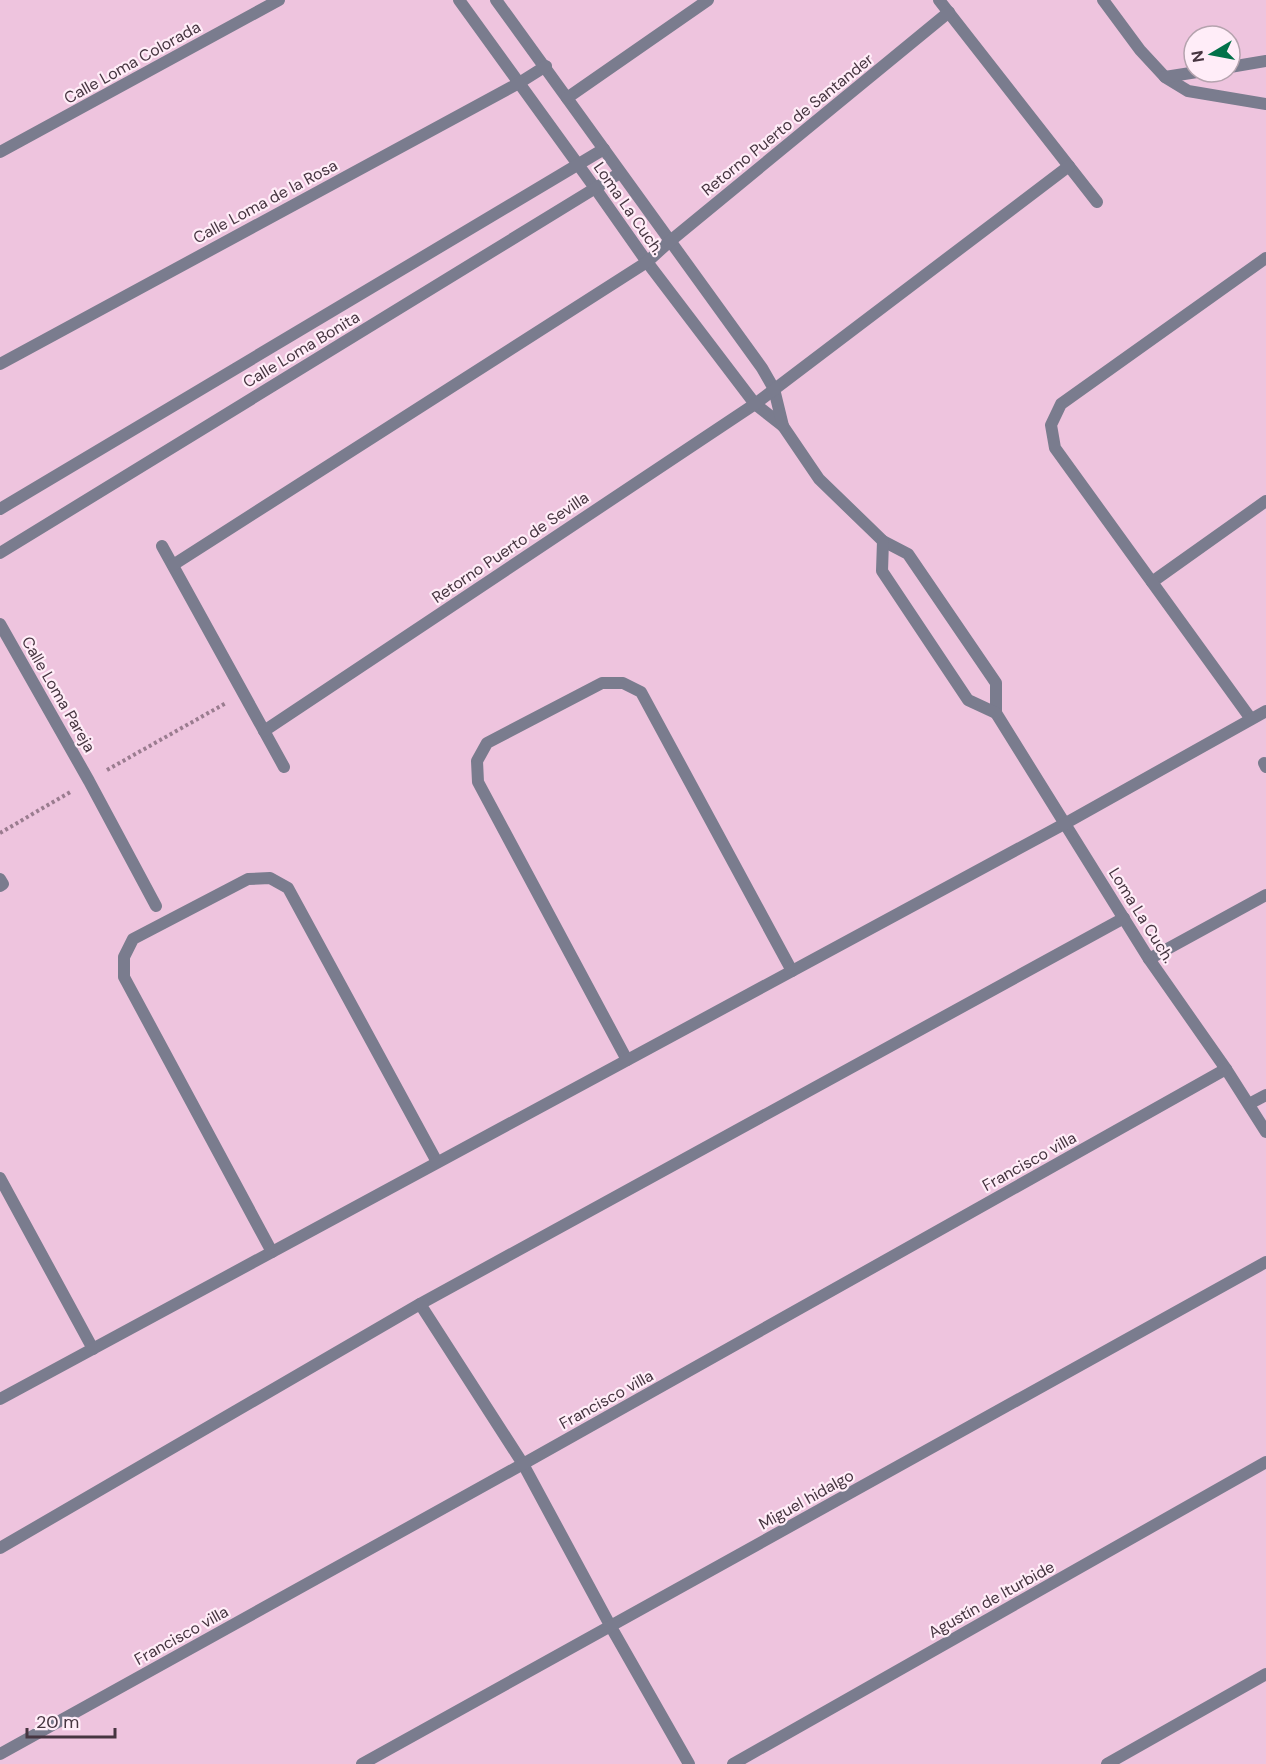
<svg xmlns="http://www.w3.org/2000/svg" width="1266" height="1764" viewBox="0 0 1266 1764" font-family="'DM Sans',sans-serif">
	<rect width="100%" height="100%" fill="#eec4de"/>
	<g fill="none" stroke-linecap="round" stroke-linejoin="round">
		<g stroke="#9a7c8f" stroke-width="4" stroke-dasharray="3 3" stroke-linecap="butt">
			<polyline points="107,770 226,703"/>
			<polyline points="0,833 72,791"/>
		</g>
		<g stroke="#7a7c8e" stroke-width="12">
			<polyline points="459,0 595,188 647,262 755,404 783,426 819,479 883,541 908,554 996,683 996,713 1149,959 1226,1069 1266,1132"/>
			<polyline points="496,0 762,368 774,389 783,426"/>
			<polyline points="939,0 1097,202"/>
			<polyline points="1103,0 1140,50 1165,77 1188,91 1266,104"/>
			<polyline points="1230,67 1266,61"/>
			<polyline points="1165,77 1197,72"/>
			<polyline points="567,98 708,0"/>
			<polyline points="0,152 279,0"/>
			<polyline points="0,364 519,83 546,66"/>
			<polyline points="0,509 604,149"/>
			<polyline points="883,541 882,571 968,700 996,713"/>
			<polyline points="162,546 284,767"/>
			<polyline points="0,553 620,173"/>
			<polyline points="173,565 647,262 669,242 949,12"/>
			<polyline points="1152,582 1266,501"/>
			<polyline points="0,624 89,781 156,906"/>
			<polyline points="1251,719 1055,448 1051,425 1061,404 1266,258"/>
			<polyline points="264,731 755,404 1069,166"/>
			<polyline points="1264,763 1266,767"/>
			<polyline points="0,879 3,884 0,886"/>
			<polyline points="1149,959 1266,895"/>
			<polyline points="627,1060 478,782 477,761 487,743 602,683 623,683 641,692 792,971"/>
			<polyline points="1249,1104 1266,1095"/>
			<polyline points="0,1178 93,1349"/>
			<polyline points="272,1252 124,977 124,957 133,939 248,879 270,878 288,888 437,1162"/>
			<polyline points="420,1304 523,1464 611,1627 689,1764"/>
			<polyline points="0,1399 1066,823 1266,711"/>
			<polyline points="0,1548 420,1304 1124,918"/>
			<polyline points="0,1754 523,1464 1226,1069"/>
			<polyline points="362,1764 1266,1262"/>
			<polyline points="733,1764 1266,1462"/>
			<polyline points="1107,1764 1266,1674"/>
		</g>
	</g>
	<g text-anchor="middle" stroke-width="4.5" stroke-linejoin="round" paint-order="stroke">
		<g font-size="16" fill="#463540" stroke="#ffedf8">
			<text transform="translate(132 62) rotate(-29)" y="6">Calle Loma Colorada</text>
			<text transform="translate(787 124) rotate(-39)" y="6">Retorno Puerto de Santander</text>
			<text transform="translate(265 201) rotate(-28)" y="6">Calle Loma de la Rosa</text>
			<text transform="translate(629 208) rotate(55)" y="6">Loma La Cuch.</text>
			<text transform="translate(301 349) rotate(-31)" y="6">Calle Loma Bonita</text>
			<text transform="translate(510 547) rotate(-34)" y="6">Retorno Puerto de Sevilla</text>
			<text transform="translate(59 694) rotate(60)" y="6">Calle Loma Pareja</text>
			<text transform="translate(1142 915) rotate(58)" y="6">Loma La Cuch.</text>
			<text transform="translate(1029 1161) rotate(-29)" y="6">Francisco villa</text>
			<text transform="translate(606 1399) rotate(-29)" y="6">Francisco villa</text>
			<text transform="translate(806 1499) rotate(-29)" y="6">Miguel hidalgo</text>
			<text transform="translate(991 1599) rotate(-29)" y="6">Agustín de Iturbide</text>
			<text transform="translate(181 1635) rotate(-29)" y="6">Francisco villa</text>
		</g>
	</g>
	<g transform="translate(1212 54) rotate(260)"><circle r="28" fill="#ffedf8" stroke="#b5a3ae" stroke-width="1.5"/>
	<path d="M0-4.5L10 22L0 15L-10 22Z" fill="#027149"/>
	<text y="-9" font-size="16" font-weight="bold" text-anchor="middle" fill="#463540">N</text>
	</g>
	<path d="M27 1728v9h88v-9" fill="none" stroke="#463540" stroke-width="3"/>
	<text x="36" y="1728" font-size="18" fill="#463540" stroke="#ffedf8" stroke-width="4.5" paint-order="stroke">20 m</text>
</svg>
